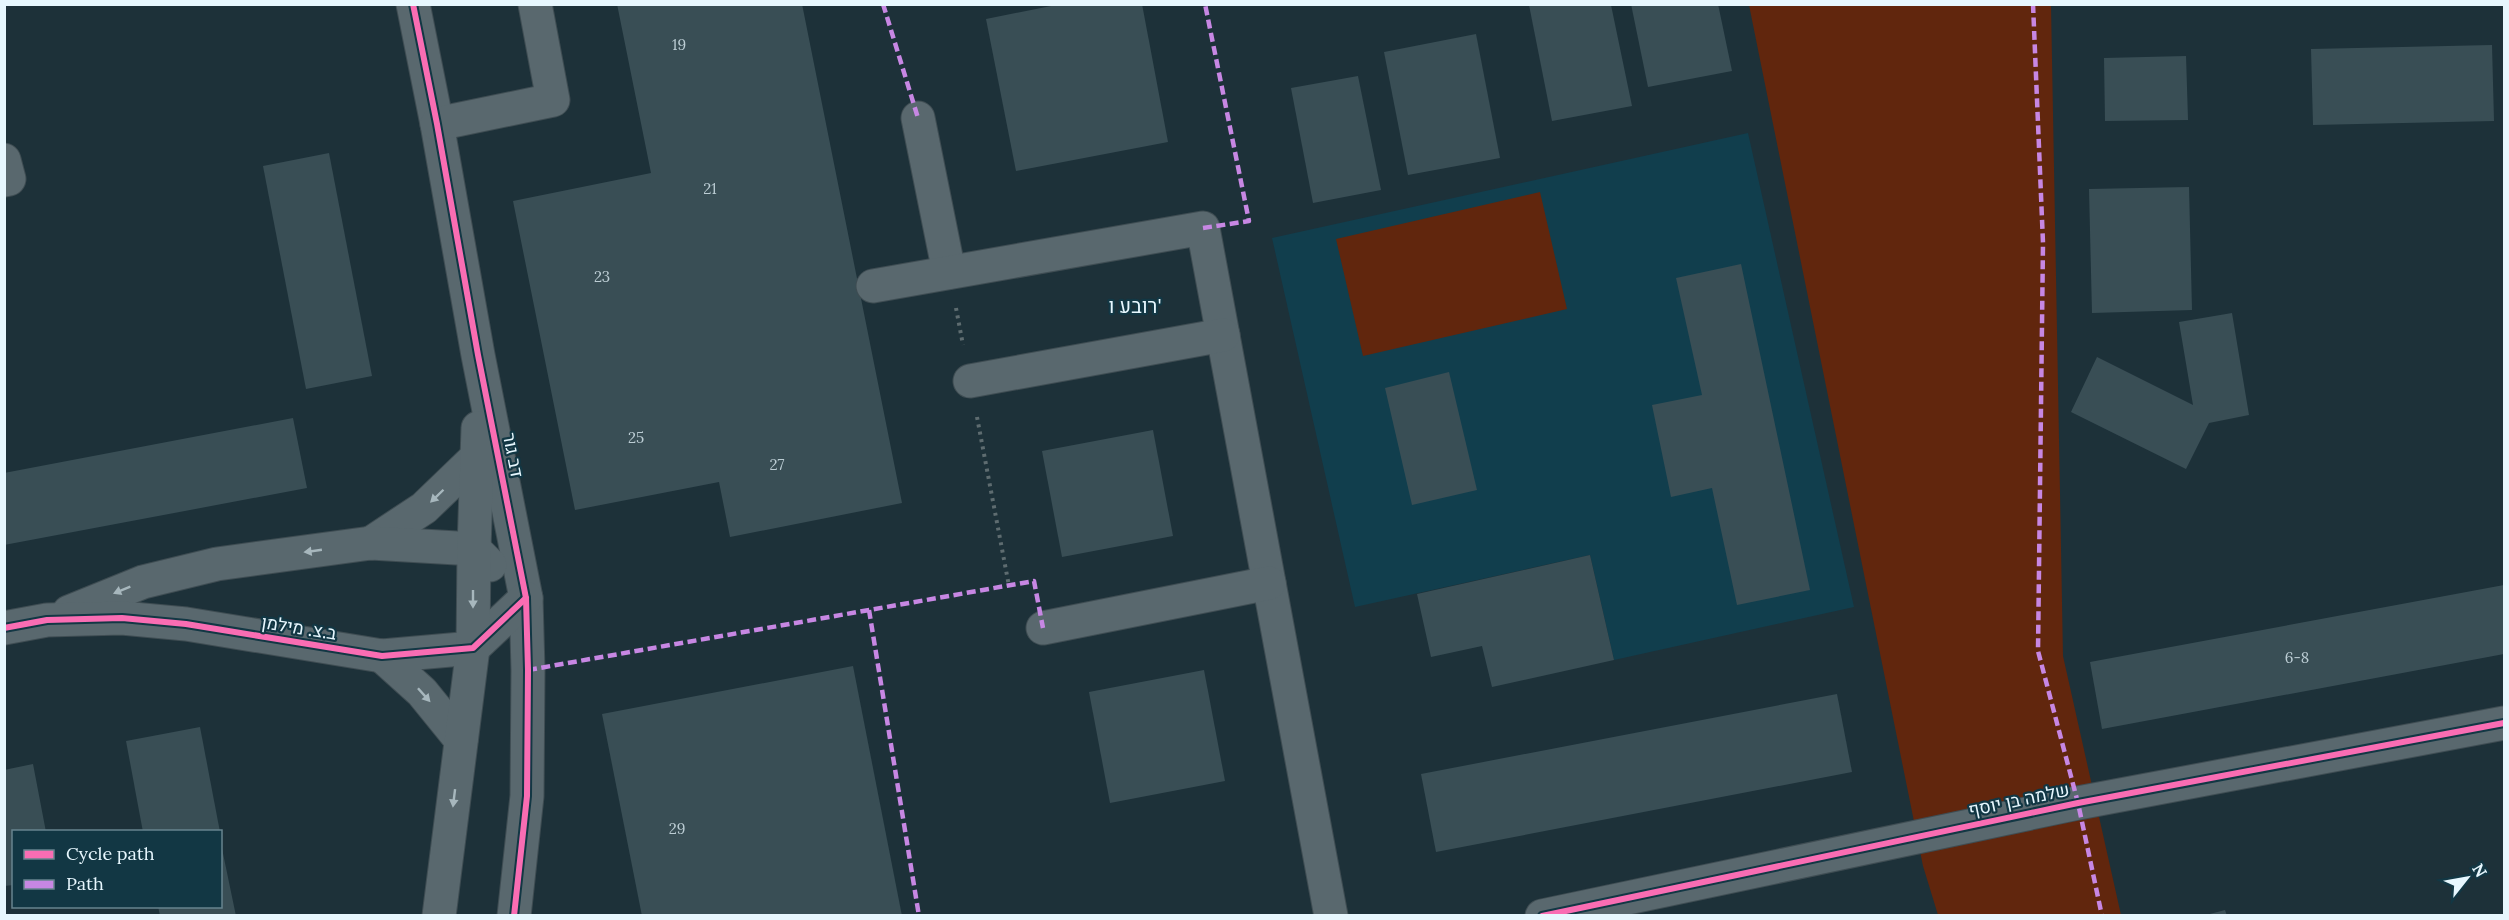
<svg xmlns="http://www.w3.org/2000/svg" width="2509" height="920" viewBox="0 0 2509 920" font-family="Lora,Heebo,serif">
	<rect width="100%" height="100%" fill="#1d3139"/>
	<polygon fill="#113e4d" points="1748,133 1854,607 1614,660 1590,555 1355,607 1272,238"/>
	<g fill="#61260d">
		<polygon points="1749,5 2051,5 2063,656 2121,915 1938,915 1923,866"/>
		<polygon points="1540,192 1567,309 1363,356 1336,239"/>
	</g>
	<g fill="#394e55">
		<polygon points="617,4 802,4 902,503 730,537 719,482 575,510 513,201 651,173"/>
		<polygon points="1061,4 1142,4 1168,142 1016,171 986,19"/>
		<polygon points="1631,4 1718,4 1732,71 1648,87"/>
		<polygon points="1529,5 1611,5 1632,106 1552,121"/>
		<polygon points="1476,34 1500,158 1408,175 1384,52"/>
		<polygon points="2492,45 2494,121 2313,125 2311,49"/>
		<polygon points="2186,56 2188,120 2105,121 2104,58"/>
		<polygon points="1358,76 1381,190 1313,203 1291,88"/>
		<polygon points="329,153 372,376 306,389 263,166"/>
		<polygon points="2189,187 2192,310 2092,313 2089,189"/>
		<polygon points="1741,264 1810,590 1737,605 1712,488 1671,497 1652,405 1702,395 1676,278"/>
		<polygon points="2232,313 2249,415 2209,423 2186,469 2071,412 2097,357 2193,405 2179,322"/>
		<polygon points="1449,372 1477,490 1412,505 1385,388"/>
		<polygon points="293,418 307,488 4,545 4,473"/>
		<polygon points="1153,430 1173,536 1062,557 1042,451"/>
		<polygon points="1590,555 1614,660 1492,687 1482,646 1431,657 1417,594"/>
		<polygon points="2504,585 2504,654 2102,729 2090,662"/>
		<polygon points="853,666 902,916 642,916 602,714"/>
		<polygon points="1204,670 1225,781 1110,803 1089,692"/>
		<polygon points="1837,694 1852,772 1436,852 1421,774"/>
		<polygon points="200,727 220,832 143,832 126,741"/>
		<polygon points="33,764 46,832 14,832 14,885 4,886 4,770"/>
		<polygon points="220,839 236,916 160,916 158,906 220,906"/>
		<polygon points="2225,910 2227,916 2206,916 2206,915"/>
	</g>
	<g fill="none" stroke-linecap="round" stroke-linejoin="round">
		<defs>
			<g id="minor">
				<polyline points="413,4 437,124 478,355 526,598 528,670 527,796 514,916"/>
				<polyline points="918,118 949,272"/>
				<polyline points="437,124 553,100 535,4"/>
				<polyline points="4,160 9,179 4,180"/>
				<polyline points="873,286 1203,228 1331,916"/>
				<polyline points="970,381 1223,335"/>
				<polyline points="371,543 424,508 479,455"/>
				<polyline points="69,612 143,582 217,564 371,543 474,549 490,565"/>
				<polyline points="4,628 47,620 122,618 186,624 382,656 473,648 526,598"/>
				<polyline points="1043,628 1269,583"/>
				<polyline points="382,656 422,692 461,740"/>
				<polyline points="439,916 473,648 474,549 478,428"/>
				<polyline points="1542,916 2078,803 2504,723"/>
			</g>
		</defs>
		<use href="#minor" stroke="#3f4d53" stroke-width="35"/>
		<g stroke="#5e6c70" stroke-width="4" stroke-dasharray="3 4.5" stroke-linecap="butt">
			<polyline points="956,308 963,345"/>
			<polyline points="977,417 1009,586"/>
		</g>
		<use href="#minor" stroke="#59686e" stroke-width="33"/>
		<g stroke="#c787e3" stroke-width="4.5" stroke-dasharray="9 4.5" stroke-linecap="butt">
			<polyline points="883,4 918,118"/>
			<polyline points="2033,4 2043,243 2038,651 2078,803 2102,916"/>
			<polyline points="1203,228 1249,221 1205,4"/>
			<polyline points="869,610 919,916"/>
			<polyline points="528,670 1034,581 1043,628"/>
		</g>
		<defs>
			<g id="cycleway">
				<polyline points="413,4 437,124 478,355 526,598 528,670 527,796 514,916"/>
				<polyline points="4,628 47,620 122,618 186,624 382,656 473,648 526,598"/>
				<polyline points="1542,916 2078,803 2504,723"/>
			</g>
		</defs>
		<use href="#cycleway" stroke="#123744" stroke-width="10"/>
		<use href="#cycleway" stroke="#f96db3" stroke-width="6"/>
	</g>
	<defs><path id="oneway-solid" d="M-6-.8H1V-3.2L6.5 0L1 3.2V.8H-6Z" transform="scale(1.5)"/></defs>
	<g fill="#a7b7bd">
		<use href="#oneway-solid" transform="translate(437 496) rotate(136)"/>
		<use href="#oneway-solid" transform="translate(313 551) rotate(172)"/>
		<use href="#oneway-solid" transform="translate(122 590) rotate(158)"/>
		<use href="#oneway-solid" transform="translate(473 599) rotate(90)"/>
		<use href="#oneway-solid" transform="translate(424 695) rotate(48)"/>
		<use href="#oneway-solid" transform="translate(454 798) rotate(97)"/>
	</g>
	<g text-anchor="middle" stroke-width="4.5" stroke-linejoin="round" paint-order="stroke">
		<g font-size="15" fill="#bccdd4">
			<text x="679" y="50">19</text>
			<text x="710" y="194">21</text>
			<text x="602" y="282">23</text>
			<text x="636" y="443">25</text>
			<text x="777" y="470">27</text>
			<text x="2297" y="663">6-8</text>
			<text x="677" y="834">29</text>
		</g>
		<g font-size="18" fill="#e7f7fe" stroke="#123744">
			<text transform="translate(513 455) rotate(79)" y="6">דב גור</text>
			<text transform="translate(299 628) rotate(9)" y="6">ב.צ. מילמן</text>
			<text transform="translate(2019 800) rotate(-12)" y="6">שלמה בן יוסף</text>
		</g>
		<g font-size="20" fill="#e7f7fe" stroke="#123744">
			<text x="1135" y="313">רובע ו'</text>
		</g>
	</g>
	<rect width="2509" height="920" fill="none" stroke="#e7f7fe" stroke-width="12"/>
	<rect x="12" y="830" width="210" height="78" fill="#123744" stroke="#67848e" stroke-width="1.5"/>
	<rect x="24" y="850" width="30" height="9" fill="#f96db3" stroke="#67848e" stroke-width="1.5"/>
	<text x="66" y="860" font-size="18" fill="#e7f7fe">Cycle path</text>
	<rect x="24" y="880" width="30" height="9" fill="#c787e3" stroke="#67848e" stroke-width="1.5"/>
	<text x="66" y="890" font-size="18" fill="#e7f7fe">Path</text>
	<g transform="translate(2467 878) rotate(59)" stroke="#123744" stroke-width="4.5" paint-order="stroke">
	<path d="M0-4.5L10 22L0 15L-10 22Z" fill="#e7f7fe"/>
	<text y="-9" font-size="16" font-weight="bold" text-anchor="middle" fill="#e7f7fe">N</text>
	</g>
</svg>
